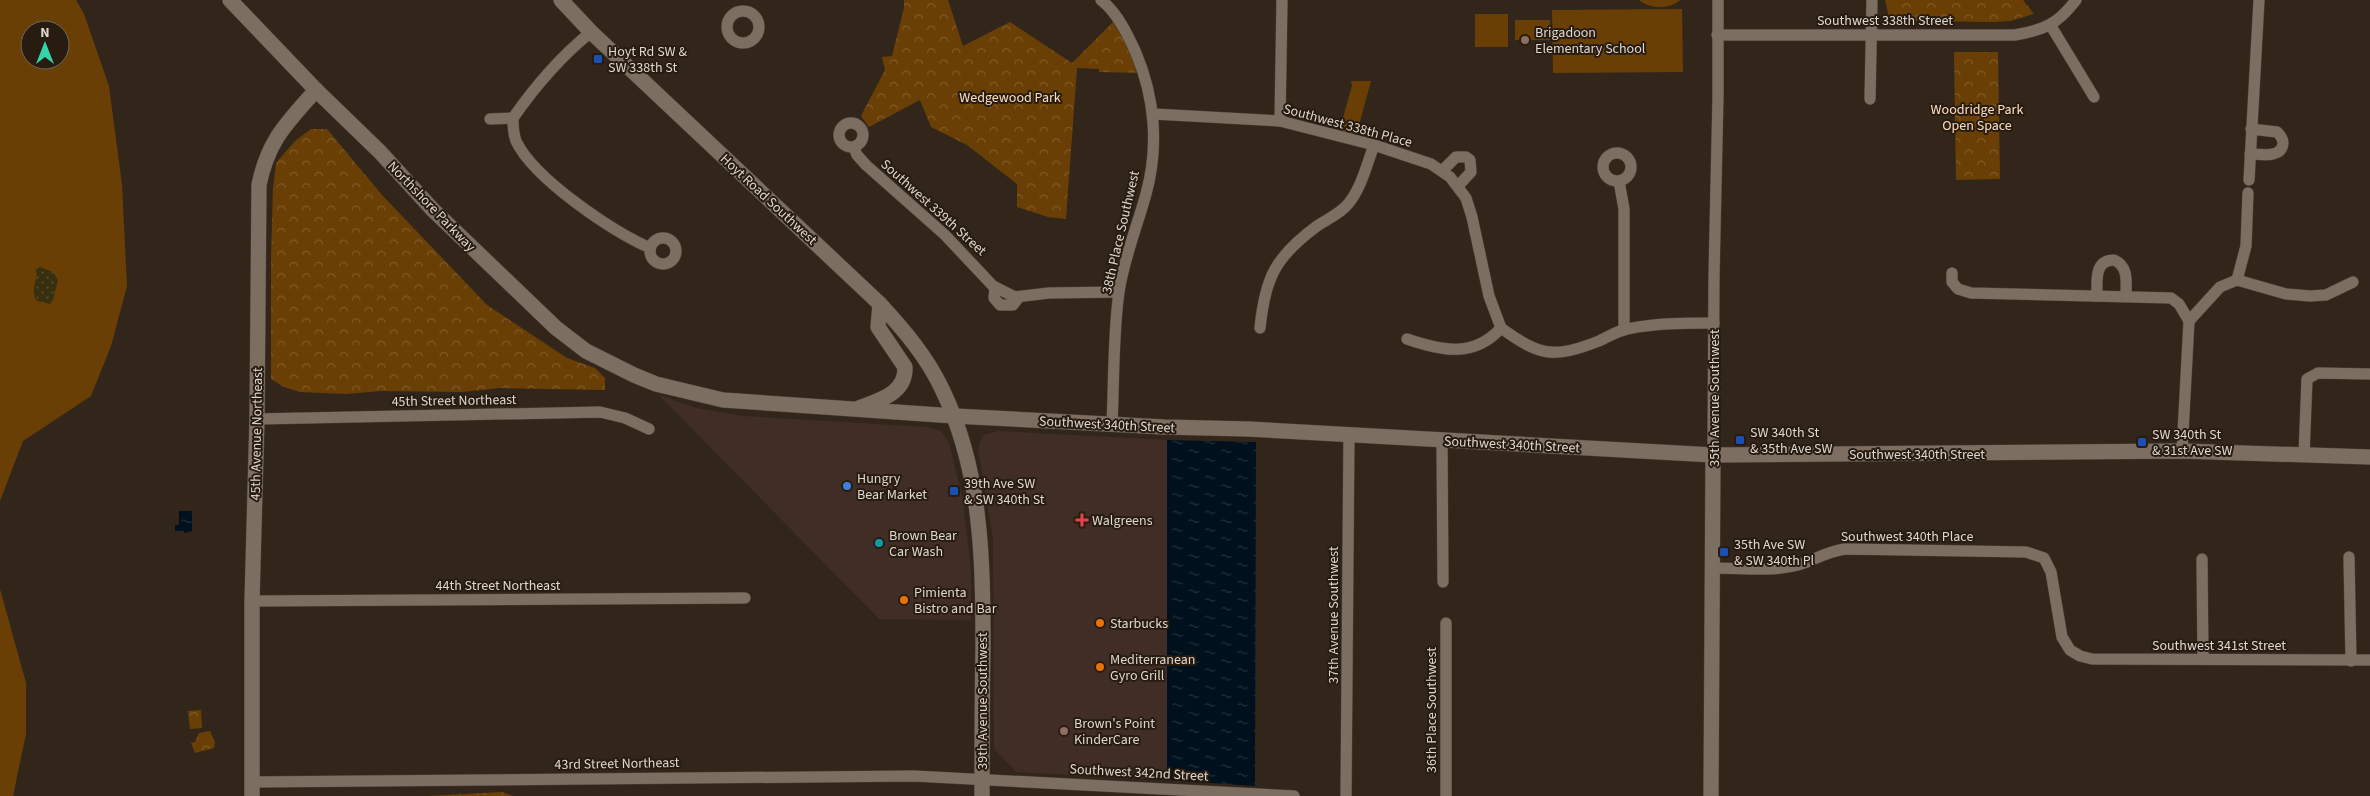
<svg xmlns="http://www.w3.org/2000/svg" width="2370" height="796" viewBox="0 0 2370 796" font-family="'Source Sans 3',sans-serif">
	<defs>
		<pattern id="forest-crowns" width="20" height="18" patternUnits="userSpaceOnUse" patternTransform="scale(1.25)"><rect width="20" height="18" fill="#6a3f06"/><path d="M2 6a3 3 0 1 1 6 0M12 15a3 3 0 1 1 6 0" fill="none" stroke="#7f5a29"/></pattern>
		<pattern id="sand-dots" width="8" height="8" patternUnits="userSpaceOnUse" patternTransform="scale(1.25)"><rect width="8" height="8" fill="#382f0f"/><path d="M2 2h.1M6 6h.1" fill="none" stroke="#544c31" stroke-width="1.8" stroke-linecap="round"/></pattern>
		<pattern id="water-ripples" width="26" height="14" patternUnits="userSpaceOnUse" patternTransform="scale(1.25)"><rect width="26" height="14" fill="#00101c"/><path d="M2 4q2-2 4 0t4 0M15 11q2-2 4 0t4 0" fill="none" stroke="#25323c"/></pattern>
	</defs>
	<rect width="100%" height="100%" fill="#32261b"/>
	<g fill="#402e26">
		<polygon points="659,395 696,408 743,416 926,427 941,431 949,443 963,500 971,572 971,620 879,619"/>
		<polygon points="998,431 1167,440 1167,780 1016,772 994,749 993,539 978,448 983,435"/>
	</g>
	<g fill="#6a3f06" fill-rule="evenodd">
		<path d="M0,0h76l8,14 25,72 13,99 5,101 -16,60 -20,50 -68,45 -23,60zM30,30h30v30h-30z"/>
		<path d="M1639,0h41c-11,10 -31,9 -41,0z"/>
		<polygon points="1682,9 1683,72 1553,73 1552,10"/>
		<rect x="1475" y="14" width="33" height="33"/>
		<rect x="1515" y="20" width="35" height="20"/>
		<polygon points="1351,81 1371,81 1355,140 1338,135 1352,86"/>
		<polygon points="0,589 26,683 26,734 13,796 0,796"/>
	</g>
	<g fill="url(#forest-crowns)">
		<polygon points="904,0 948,0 963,46 1010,22 1072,63 1117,18 1143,73 1099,72 1099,69 1077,68 1066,219 1048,217 1017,207 1017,184 967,145 931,127 920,100 869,127 861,116 885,70 882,57 892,56 904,8"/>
		<polygon points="1885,0 2023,0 2034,14 2010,21 1994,22 1898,21 1889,17"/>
		<polygon points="1954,52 1998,52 2000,179 1956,180"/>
		<polygon points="311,129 327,129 382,195 487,305 567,358 595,368 605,378 605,390 500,388 462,392 381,391 346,394 300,392 284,387 271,379 271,259 273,188 276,163 295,141"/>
		<polygon points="201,710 202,728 190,729 188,711"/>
		<polygon points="210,731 215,742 214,748 195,753 191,743 195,742 199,733"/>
		<polygon points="502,792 513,796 427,796"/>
	</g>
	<path fill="url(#sand-dots)" d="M40,267l13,5 5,8 -5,20 -3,4 -13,-3c-8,-12 2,-20 -1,-32z"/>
	<g fill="url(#water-ripples)">
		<polygon points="1167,440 1256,442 1255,786 1167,780"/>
		<polygon points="179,511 192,511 192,531 184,533 184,531 175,531 175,525 179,525"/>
	</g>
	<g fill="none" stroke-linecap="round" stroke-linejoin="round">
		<defs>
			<g id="street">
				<path d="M1101,0c16,12 27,35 35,53 19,45 23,94 10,141 -9,33 -22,64 -27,98 -6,42 -5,90 -7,133"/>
				<circle cx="743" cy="27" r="16"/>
				<polyline points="2051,26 2094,97"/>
				<path d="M591,32c-31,25 -55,53 -78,86 0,8 0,15 3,23 18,38 96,90 134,107"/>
				<path d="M1717,35h298c29,-5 43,-11 61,-35"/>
				<polyline points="1870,99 1872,0"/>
				<polyline points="1154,114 1280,121 1374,145 1431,164 1450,177 1466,198 1472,217 1489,296 1501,328"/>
				<polyline points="490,119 513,118"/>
				<polyline points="1280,121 1282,0"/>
				<circle cx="851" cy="135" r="12"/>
				<polyline points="854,148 857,155 866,165 945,235 993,286 1015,297 1049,293 1119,292"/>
				<circle cx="1617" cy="167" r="14"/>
				<path d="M2250,154c10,0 32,5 33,-11 0,-5 -3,-8 -6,-11l-26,-3"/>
				<polyline points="1442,171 1456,157 1466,157 1470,160 1471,172 1458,186"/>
				<polyline points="2249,180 2259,0"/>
				<polyline points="1619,181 1624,209 1624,330"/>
				<circle cx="663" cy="251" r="13"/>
				<polyline points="1952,273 1952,282 1958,289 1971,293 2171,298 2179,304 2189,321 2220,287 2237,280 2286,294 2310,296 2326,295 2353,282"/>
				<polyline points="2237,280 2246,246 2248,193"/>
				<polyline points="995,287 994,298 1000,305 1013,305 1019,297"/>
				<path d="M2097,296c0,-15 -3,-36 17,-36 15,6 12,23 12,36"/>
				<path d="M1260,328c5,-50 15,-71 57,-102 10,-7 23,-12 31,-22 13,-15 19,-40 26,-59"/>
				<path d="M1407,339c35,12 67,19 94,-11 39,28 52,31 98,13 9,-4 18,-10 28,-12 29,-6 58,-6 87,-6"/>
				<polyline points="257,419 600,412 625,418 649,429"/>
				<polyline points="1442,440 1443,582"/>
				<polyline points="2182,451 2189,321"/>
				<polyline points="1713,455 1714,276 1718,96 1718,0"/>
				<polyline points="2304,455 2307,379 2318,373 2370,374"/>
				<polyline points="2349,557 2351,661"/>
				<polyline points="2202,559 2203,659"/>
				<path d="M1713,568c27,0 59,4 85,-3 17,-5 27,-13 47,-16l181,3 18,6 7,14 11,65 8,13 10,6 12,3 278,1"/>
				<polyline points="252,601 745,598"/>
				<polyline points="252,782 914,776 1294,796"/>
				<polyline points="1346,796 1349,434"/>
				<polyline points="1446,796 1446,623"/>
			</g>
			<g id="secondary">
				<polyline points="230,0 316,90 380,152 433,210 556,328 586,351 634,375 656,384 723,400 954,416 1164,427 1248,429 1713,455 2182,451 2370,457"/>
				<path d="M561,0l30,32 289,272c24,26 47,53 62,85 40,82 41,171 41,259 -1,50 -1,99 -1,148"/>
				<path d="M859,408c20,-8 47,-14 46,-41l-27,-40 2,-23"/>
				<path d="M252,796v-195l5,-182 2,-234c9,-45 28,-62 57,-95"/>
				<polyline points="1711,796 1713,455"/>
			</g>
		</defs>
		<use href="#street" stroke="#4c433a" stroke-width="12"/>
		<use href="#secondary" stroke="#4c433a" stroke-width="16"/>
		<use href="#street" stroke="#7c6e61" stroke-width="11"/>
		<use href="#secondary" stroke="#7c6e61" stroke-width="15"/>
	</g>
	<g fill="#8d6e63" stroke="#281c11" stroke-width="2">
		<circle cx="1525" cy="40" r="5"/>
		<circle cx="1064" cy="731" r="5"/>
	</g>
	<g fill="#1a4fb4" stroke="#281c11" stroke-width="2">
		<rect x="593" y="54" width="10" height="10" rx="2.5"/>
		<rect x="1735" y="435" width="10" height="10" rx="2.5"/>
		<rect x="2137" y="437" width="10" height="10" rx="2.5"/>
		<rect x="949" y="486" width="10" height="10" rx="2.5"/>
		<rect x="1719" y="547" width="10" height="10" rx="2.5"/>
	</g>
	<circle fill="#3f7fe0" stroke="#281c11" stroke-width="2" cx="847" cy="486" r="5"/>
	<path fill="#e0444e" stroke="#281c11" stroke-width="2" d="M1079.5 512.5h5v5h5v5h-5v5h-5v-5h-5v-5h5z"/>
	<circle fill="#0f9aa8" stroke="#281c11" stroke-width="2" cx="879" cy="543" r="5"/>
	<g fill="#e8710a" stroke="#281c11" stroke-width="2">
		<circle cx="904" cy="600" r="5"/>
		<circle cx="1100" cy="623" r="5"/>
		<circle cx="1100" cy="667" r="5"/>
	</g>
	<g text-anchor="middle" stroke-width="4" stroke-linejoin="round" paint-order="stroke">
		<g font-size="14" fill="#ded7cf" stroke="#281c11">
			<text x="1885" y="25">Southwest 338th Street</text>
			<text transform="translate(1348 125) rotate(15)" y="5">Southwest 338th Place</text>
			<text transform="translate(769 199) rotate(43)" y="5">Hoyt Road Southwest</text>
			<text transform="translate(432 206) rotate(46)" y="5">Northshore Parkway</text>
			<text transform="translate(934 207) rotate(42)" y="5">Southwest 339th Street</text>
			<text transform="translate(1120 232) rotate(-77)" y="5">38th Place Southwest</text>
			<text transform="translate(1714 398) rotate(-90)" y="5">35th Avenue Southwest</text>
			<text transform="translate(454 400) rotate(-1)" y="5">45th Street Northeast</text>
			<text transform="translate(1107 424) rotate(3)" y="5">Southwest 340th Street</text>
			<text transform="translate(256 434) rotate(-89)" y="5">45th Avenue Northeast</text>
			<text transform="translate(1512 444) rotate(3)" y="5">Southwest 340th Street</text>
			<text x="1917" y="459">Southwest 340th Street</text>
			<text x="1907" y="541">Southwest 340th Place</text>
			<text x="498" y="590">44th Street Northeast</text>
			<text transform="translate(1333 615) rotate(-90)" y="5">37th Avenue Southwest</text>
			<text x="2219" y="650">Southwest 341st Street</text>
			<text transform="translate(982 701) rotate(-90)" y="5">39th Avenue Southwest</text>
			<text transform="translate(1431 710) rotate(-90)" y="5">36th Place Southwest</text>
			<text transform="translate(617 763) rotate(-1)" y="5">43rd Street Northeast</text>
			<text transform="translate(1139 772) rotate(3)" y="5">Southwest 342nd Street</text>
		</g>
		<g font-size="14" fill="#ded7cf" stroke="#281c11" text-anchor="start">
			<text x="1535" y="37">Brigadoon<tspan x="1535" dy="16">Elementary School</tspan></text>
			<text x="608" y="56">Hoyt Rd SW &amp;<tspan x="608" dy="16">SW 338th St</tspan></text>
			<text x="1750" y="437">SW 340th St<tspan x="1750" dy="16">&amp; 35th Ave SW</tspan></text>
			<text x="2152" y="439">SW 340th St<tspan x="2152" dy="16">&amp; 31st Ave SW</tspan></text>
			<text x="857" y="483">Hungry<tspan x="857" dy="16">Bear Market</tspan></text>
			<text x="964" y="488">39th Ave SW<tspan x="964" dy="16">&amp; SW 340th St</tspan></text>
			<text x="1092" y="525">Walgreens</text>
			<text x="889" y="540">Brown Bear<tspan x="889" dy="16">Car Wash</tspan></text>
			<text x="1734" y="549">35th Ave SW<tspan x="1734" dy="16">&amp; SW 340th Pl</tspan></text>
			<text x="914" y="597">Pimienta<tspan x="914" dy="16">Bistro and Bar</tspan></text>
			<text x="1110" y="628">Starbucks</text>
			<text x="1110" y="664">Mediterranean<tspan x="1110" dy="16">Gyro Grill</tspan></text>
			<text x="1074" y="728">Brown's Point<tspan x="1074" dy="16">KinderCare</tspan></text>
		</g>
		<g font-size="14" fill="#fadcc0" stroke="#281c11">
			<text x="1010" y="102">Wedgewood Park</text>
			<text x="1977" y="114">Woodridge Park<tspan x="1977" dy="16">Open Space</tspan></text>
		</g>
	</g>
	<g transform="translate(45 45)"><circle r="24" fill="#281c11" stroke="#71675d"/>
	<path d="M0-4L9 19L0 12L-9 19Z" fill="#33d4a8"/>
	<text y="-8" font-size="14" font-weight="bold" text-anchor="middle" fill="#ded7cf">N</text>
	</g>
</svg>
